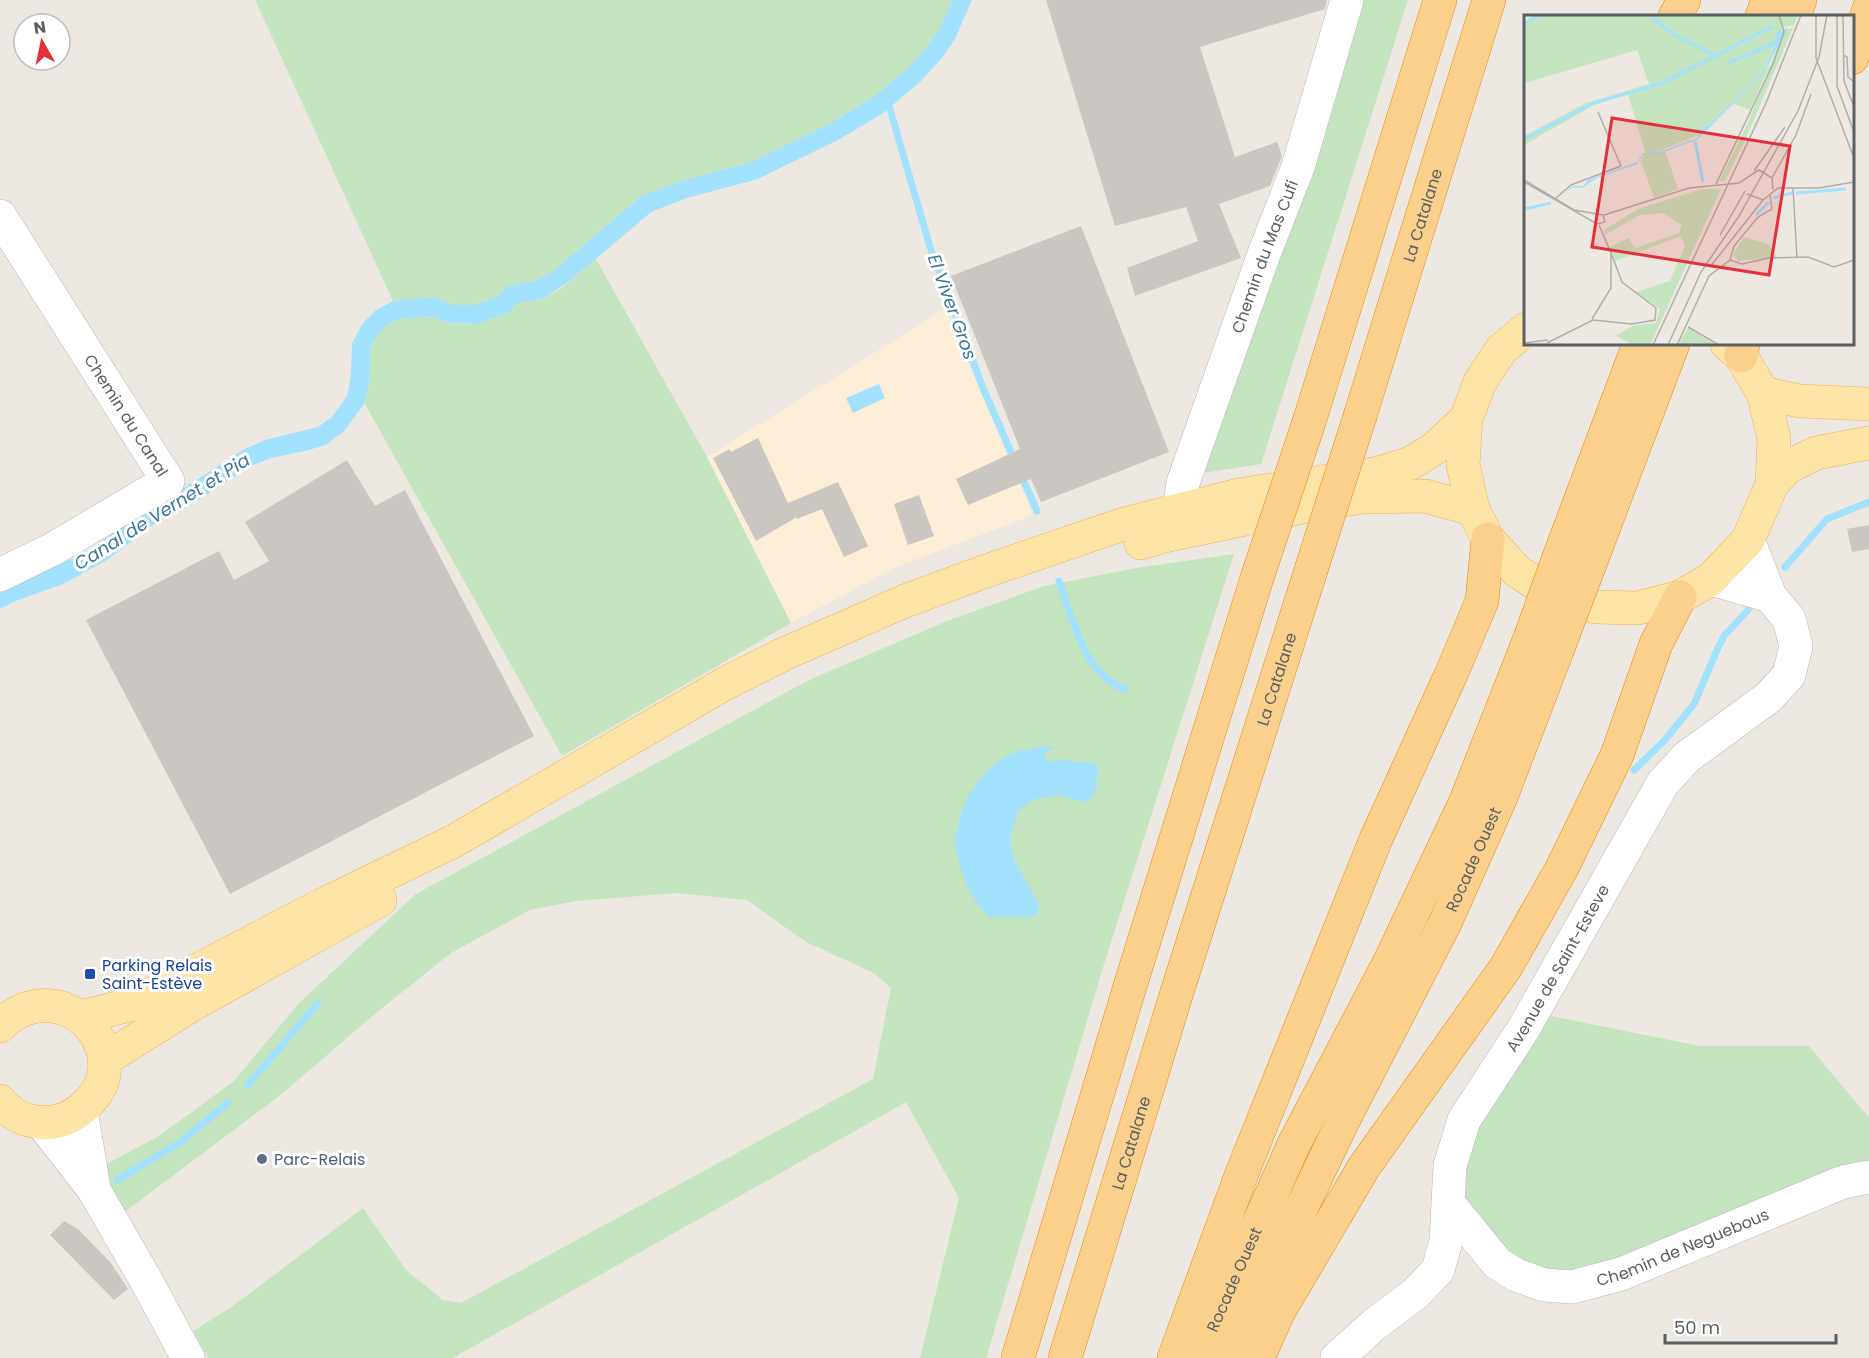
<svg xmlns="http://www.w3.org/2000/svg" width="1869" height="1358" viewBox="0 0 1869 1358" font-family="Poppins,sans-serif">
	<rect width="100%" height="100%" fill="#ede9e2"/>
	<polygon fill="#fdefd7" points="945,309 1033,515 896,567 791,623 707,457"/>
	<g fill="#c3e4be">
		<polygon points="255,0 953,0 939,29 928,46 907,69 872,98 829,124 752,162 681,181 641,196 573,254 574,257 572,255 552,272 535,281 507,286 499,296 475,305 453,305 433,297 393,301"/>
		<polygon points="1357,0 1408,0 1261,464 1197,474"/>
		<polygon points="596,259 707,457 791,623 562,756 365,404 370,377 370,348 378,334 387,325 399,319 431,316 448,323 478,324 510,312 517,303 542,299 562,288"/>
		<polygon points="1234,554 1101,974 986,1358 920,1358 959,1198 906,1102 453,1358 208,1358 193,1331 230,1308 363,1208 406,1270 443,1300 461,1303 873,1079 891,988 874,973 806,942 747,900 677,893 576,901 530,910 451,953 371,1017 282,1094 122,1214 97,1169 159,1136 234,1081 299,1003 416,894 809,680 947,621 1044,586 1136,568"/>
		<path d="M1546,1015l154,31h109l60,72v45c-54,21 -108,42 -162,63 -42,16 -116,53 -160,45 -38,-7 -60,-39 -84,-66v-37l13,-42z"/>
	</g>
	<g fill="#a2e1fd">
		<polygon points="953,0 972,0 955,39 942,58 920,82 882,114 838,140 758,179 687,198 651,212 570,281 542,299 517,303 510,312 478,324 448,323 431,316 399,319 387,325 378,335 370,348 370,377 365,403 344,431 327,444 309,450 271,458 251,466 189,506 153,525 107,560 63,584 18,600 0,609 0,589 72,559 97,545 143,510 181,490 243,450 265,440 318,427 332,417 347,396 351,375 352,343 363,323 376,310 393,301 433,297 453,305 475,305 499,296 507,286 535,281 552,272 641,196 681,181 752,162 829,124 872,98 907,69 928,46 939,29"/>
		<polygon points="879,384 885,398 853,413 846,398"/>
		<path d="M1042,747h13l-11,6 3,9 13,-2 35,3 4,5 -5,28 -8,6 -28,-7 -23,4 -17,12 -8,26 3,21 26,47 -2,10 -11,2h-37c-19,-17 -32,-52 -34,-78 0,-6 3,-13 4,-18 7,-30 28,-56 56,-69 8,-3 19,-3 27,-5z"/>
	</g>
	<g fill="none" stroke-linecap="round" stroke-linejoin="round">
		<g stroke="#a2e1fd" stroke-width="7">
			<polyline points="887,99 930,247 983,388 1014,459"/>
			<polyline points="1021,475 1037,511"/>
			<polyline points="1785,567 1827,519 1869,502"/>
			<path d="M1059,581c13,36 25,94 66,108"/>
			<polyline points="1634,770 1665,740 1694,704 1718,648 1724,636 1748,610"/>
			<polyline points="248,1085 318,1003"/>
			<polyline points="117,1180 179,1143 228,1103"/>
		</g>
	</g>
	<g fill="#cac6c1">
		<polygon points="1046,0 1327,0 1325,9 1200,47 1235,157 1277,142 1282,156 1270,186 1219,204 1241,258 1135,296 1127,268 1198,241 1186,207 1115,226"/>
		<polygon points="1081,226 1169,452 1041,502 1031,479 968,505 956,479 1020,449 951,276"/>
		<polygon points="758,438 788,503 838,482 868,546 844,557 822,509 797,519 797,517 756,541 713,458 729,449 731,452"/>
		<polygon points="347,460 375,506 405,490 534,736 230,894 86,620 219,551 234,580 269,561 245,522"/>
		<polygon points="919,495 934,536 908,545 894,504"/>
		<polygon points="1869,525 1869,549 1852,552 1847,529"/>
		<polygon points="64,1221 78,1229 111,1263 128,1289 114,1300 50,1235"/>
	</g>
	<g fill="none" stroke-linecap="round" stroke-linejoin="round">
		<defs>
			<g id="minor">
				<path id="s1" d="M0,216l168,265 -115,68 -53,26"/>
				<path id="s2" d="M1179,510l4,-27 81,-229 34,-87 49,-167"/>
				<polyline points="1711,579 1770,596"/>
				<polyline points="81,1111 94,1188"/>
				<polyline points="42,1123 94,1190 147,1282 188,1358"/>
				<path id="s3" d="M1449,1204l48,59 19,12 28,10 28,2 49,-13 222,-92 26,-5"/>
				<path id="s4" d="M1337,1358l38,-34 40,-30 23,-24 8,-29 4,-75 14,-46 60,-92 139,-245 24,-26 82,-60 20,-22 7,-29 -7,-27 -19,-23 -22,-56"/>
			</g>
			<g id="major">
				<polyline points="1526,329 1501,350 1480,382 1466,419 1463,465 1473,509 1488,539 1517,571 1553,595 1595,607 1638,608 1680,597 1711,579 1748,540 1772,484 1774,438 1763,393 1741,356 1727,344"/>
				<polyline points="1763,393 1799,401 1869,404"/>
				<polyline points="1772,484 1788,467 1816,453 1869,443"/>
				<polyline points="1141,543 1164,536 1312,505 1362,497 1425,496 1473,509"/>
				<polyline points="80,1017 130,1005 322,905 454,841 726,683 784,654 905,601 986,571 1124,524 1239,495 1379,473 1411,463 1435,448 1466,419"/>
				<path d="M0,1026c60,-60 139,25 89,76 -10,10 -21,18 -36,20 -20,2 -40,-4 -53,-21"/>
				<polyline points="104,1060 190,1006 380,900"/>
			</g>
			<g id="highway">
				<polyline points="1675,16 1684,0"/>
				<polyline points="1762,16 1768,0"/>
				<polyline points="1794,16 1800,0"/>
				<polyline points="1852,58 1869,9"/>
				<polyline points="1741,356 1743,344"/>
				<path id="s5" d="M1361,413l128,-413"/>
				<polyline points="1310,419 1440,0"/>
				<polyline points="1559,557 1639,344"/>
				<polyline points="1590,564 1673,344"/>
				<polyline points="1018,1358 1131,983 1257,578"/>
				<path id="s6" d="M1065,1358l112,-366 134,-422"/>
				<polyline points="1174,1358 1242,1173 1376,839 1453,670 1482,601 1488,539"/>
				<path id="s7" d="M1199,1358l94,-212 96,-183 76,-160 65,-165"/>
				<path id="s8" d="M1232,1358l8,-21 102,-214 103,-200 56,-126 56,-146"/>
				<polyline points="1258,1358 1279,1311 1364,1167 1506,967 1562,868 1617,755 1656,644 1680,597"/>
			</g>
		</defs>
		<use href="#minor" stroke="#b4b8bc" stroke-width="34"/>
		<use href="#major" stroke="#edb15a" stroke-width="34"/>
		<use href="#highway" stroke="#e88506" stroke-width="34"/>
		<use href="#minor" stroke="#fff" stroke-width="33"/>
		<use href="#major" stroke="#fde4a7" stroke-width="33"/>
		<use href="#highway" stroke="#fad08c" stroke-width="33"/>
		<defs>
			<g id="highway-bridge">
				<polyline points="1311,570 1361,413"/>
				<polyline points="1257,578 1310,419"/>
				<polyline points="1530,638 1559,557"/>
				<polyline points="1557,651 1590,564"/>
			</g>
		</defs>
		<use href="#highway-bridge" stroke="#e88506" stroke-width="34" stroke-linecap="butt"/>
		<use href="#highway-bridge" stroke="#fad08c" stroke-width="33"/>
	</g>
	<rect fill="#1a4fb4" stroke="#fff" stroke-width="2" x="84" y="968" width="12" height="12" rx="3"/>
	<circle fill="#5c6f8a" stroke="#fff" stroke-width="2" cx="262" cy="1159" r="6"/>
	<g text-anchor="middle" stroke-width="6" stroke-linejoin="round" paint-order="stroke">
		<g font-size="16" fill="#5a5f62" stroke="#fff">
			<text dy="6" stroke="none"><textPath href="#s5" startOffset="207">La Catalane</textPath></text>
			<text dy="6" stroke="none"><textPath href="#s2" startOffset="268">Chemin du Mas Cufi</textPath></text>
			<text dy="6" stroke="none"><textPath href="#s1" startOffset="236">Chemin du Canal</textPath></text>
			<text dy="6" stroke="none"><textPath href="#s6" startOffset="711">La Catalane</textPath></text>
			<text dy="6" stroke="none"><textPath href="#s8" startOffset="554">Rocade Ouest</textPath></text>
			<text dy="6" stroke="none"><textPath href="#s4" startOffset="466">Avenue de Saint-Esteve</textPath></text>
			<text dy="6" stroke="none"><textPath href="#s6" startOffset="225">La Catalane</textPath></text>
			<text dy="6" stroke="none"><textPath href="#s3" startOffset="274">Chemin de Neguebous</textPath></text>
			<text dy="6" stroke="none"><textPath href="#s7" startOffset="86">Rocade Ouest</textPath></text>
		</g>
		<g font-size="16" fill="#164399" stroke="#fff" text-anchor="start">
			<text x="102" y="971">Parking Relais<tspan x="102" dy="18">Saint-Estève</tspan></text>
		</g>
		<g font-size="16" fill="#4e5e75" stroke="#fff" text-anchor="start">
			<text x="274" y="1165">Parc-Relais</text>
		</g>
		<g font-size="18" font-style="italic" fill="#3b779c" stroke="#fff">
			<text transform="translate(952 307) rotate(70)" y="6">El Viver Gros</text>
			<text transform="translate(162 512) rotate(-32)" y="6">Canal de Vernet et Pia</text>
		</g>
	</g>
	<g transform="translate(1524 15)">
		<rect width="330" height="330" fill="#ede9e2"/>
		<path d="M11,0h263l-4,10 -12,2 -19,45 -50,51 -8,3 -4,8 -49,20 -7,-2 -17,-58 -34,11 -70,40v-9l62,-33 63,-19 -12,-34 -112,33 -1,-62zM269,13l-47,110 -21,43h-6l29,-58 36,-93zM246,50l-20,45 -17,-7 20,-19zM141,136l13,38 -24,9 -13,-37 3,-7zM178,174h19l-71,156h-17l-17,-9 16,-10 24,-3 4,-14 -24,-17 34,-11 15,-35 -4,-10 -66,25 -5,-14 18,-9 8,10 43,-15 3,-8 -19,-12 -23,2 -35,20 -1,-5 34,-21zM220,222l24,7 10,13 -40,4 -5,-7zM164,313l27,17h-37z" fill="#c3e4be"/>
		<path d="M264,12l-24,46 -66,66 -39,15h-15l-8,11 -37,12 -17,11 -8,-1 -10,6 9,-7h10l5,-6 49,-18 6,-9 16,-1 38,-14 8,-12 7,-3 51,-51 18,-41z" fill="#a2e1fd"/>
		<path fill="none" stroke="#a2e1fd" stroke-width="3" d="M126,0l23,19 42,21M0,8l17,-8M204,48l47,-20 5,-13M0,124l70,-36 68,-20 111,-57M171,126l8,41M272,178l50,-4M249,183l19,-5M0,194l27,-6M232,200l13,-13"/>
		<path fill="none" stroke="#aeaeab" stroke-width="1.5" d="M292,0v43l38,100M313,0v71l17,46M319,0l1,66 10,26M319,40l4,2 1,20 6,5M230,156l31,-44M248,163l24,-43 15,-41M0,165l50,30 29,5 2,7 -8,2 -73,-42M192,169l57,-120 11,-32 -5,-17M269,173l4,70M223,179l16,6 15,-12h41l35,-6M32,183l15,-13 50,-19 -23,-54M80,200l85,-27 50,-5 20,-13 13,8 1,12M196,220l25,-44M206,245l12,4 27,-6 39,-1 26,10 20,-7M186,252l53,-67M68,304l19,-31v-35l-12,-28M164,312l31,18M0,328l24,-3M23,328l46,-23 39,4 23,-4 1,-12 -34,-26 -11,-29M129,330l113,-242 35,-88M144,330l33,-73 38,-56 59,-105 21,-54 8,-42M153,330l32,-69 21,-16 4,-14 24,-29 14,-8 -2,-14"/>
		<path fill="#e43039" fill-opacity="0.15" stroke="#e43039" stroke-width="3" d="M88,103l178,28 -21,129 -177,-28z"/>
		<rect width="330" height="330" fill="none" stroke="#5a5f62" stroke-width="3"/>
	</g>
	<g transform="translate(42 42) rotate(351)"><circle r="28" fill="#ffffff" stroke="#bdbfc0" stroke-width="1.5"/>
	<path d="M0-4.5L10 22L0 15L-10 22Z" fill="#e43039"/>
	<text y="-9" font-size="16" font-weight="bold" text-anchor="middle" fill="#5a5f62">N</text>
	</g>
	<path d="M1665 1334v9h171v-9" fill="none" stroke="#5a5f62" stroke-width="3"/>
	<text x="1674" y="1334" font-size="18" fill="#5a5f62" stroke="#ffffff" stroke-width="4.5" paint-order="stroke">50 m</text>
</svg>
